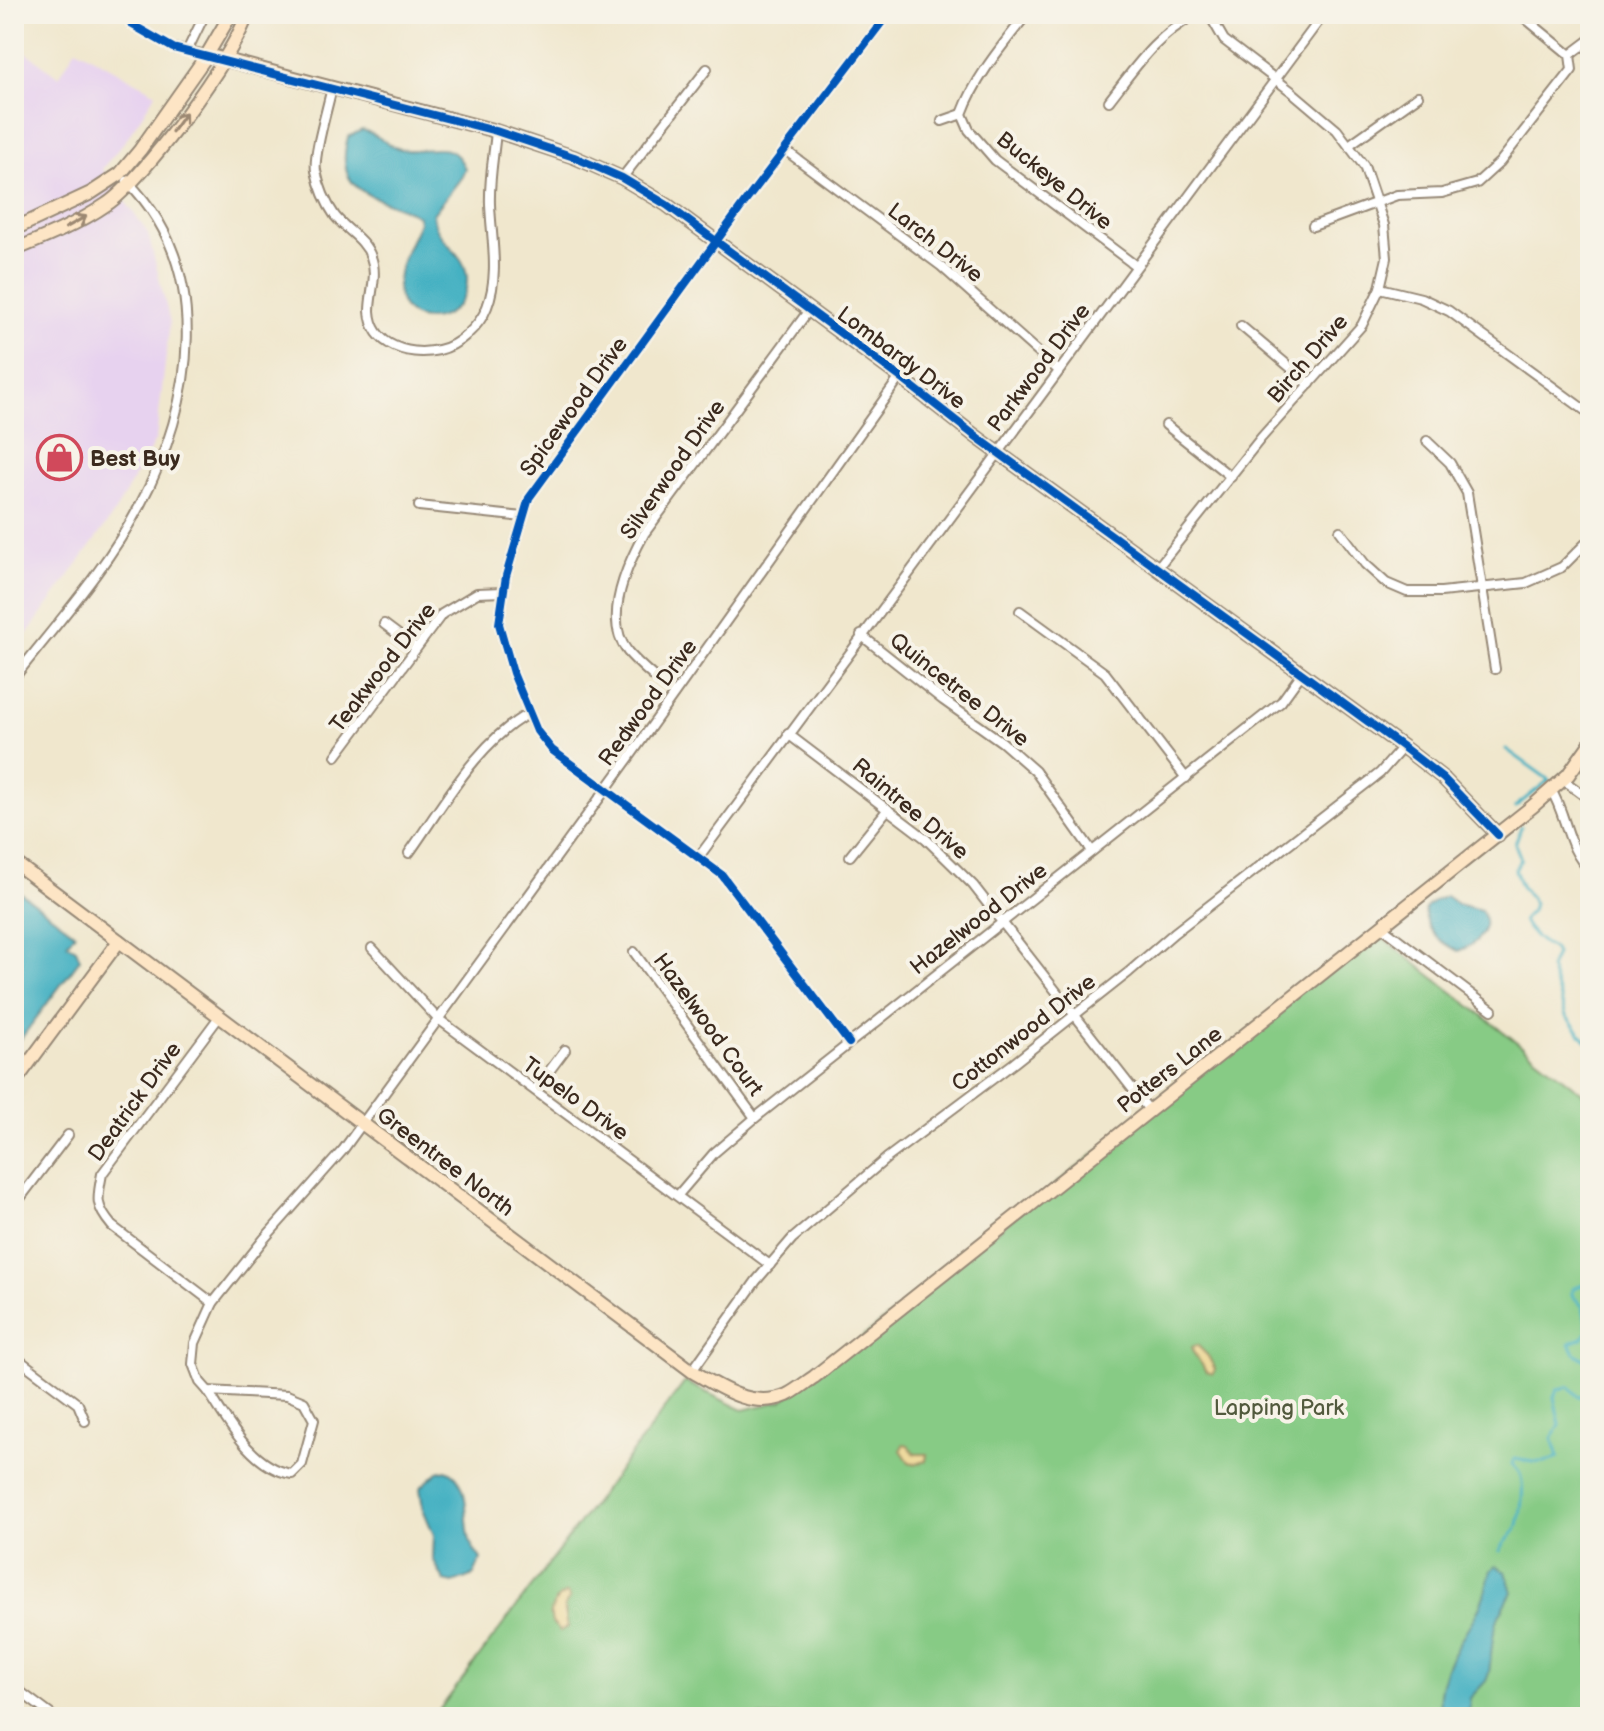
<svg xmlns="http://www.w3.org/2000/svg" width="1604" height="1731" viewBox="0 0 1604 1731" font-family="'Balsamiq Sans',sans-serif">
	<rect width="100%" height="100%" fill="#f7f3e8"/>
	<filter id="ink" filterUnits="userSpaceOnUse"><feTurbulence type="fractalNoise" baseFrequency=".0125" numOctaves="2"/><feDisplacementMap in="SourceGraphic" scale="16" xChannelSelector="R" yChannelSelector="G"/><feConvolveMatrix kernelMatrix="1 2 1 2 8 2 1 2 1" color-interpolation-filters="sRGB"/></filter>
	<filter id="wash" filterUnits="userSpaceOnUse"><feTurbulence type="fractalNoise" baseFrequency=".006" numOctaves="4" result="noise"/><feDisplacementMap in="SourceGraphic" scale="32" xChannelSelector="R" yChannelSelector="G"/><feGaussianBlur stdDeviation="1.8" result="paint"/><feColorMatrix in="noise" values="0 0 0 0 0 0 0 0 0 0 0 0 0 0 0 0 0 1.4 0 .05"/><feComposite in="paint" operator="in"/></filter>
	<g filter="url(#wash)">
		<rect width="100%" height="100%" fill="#f0e7cd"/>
		<polygon fill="#e7d2ef" points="14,43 59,77 76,48 156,93 128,137 102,169 148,233 170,322 156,439 113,515 14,652"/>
		<polygon fill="#87cb85" stroke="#617a52" stroke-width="2" points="1375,932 1590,1099 1590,1717 434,1717 685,1382 743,1410 782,1401"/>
		<g fill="#eeda9e" stroke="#94825e" stroke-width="2">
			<polygon points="1197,1345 1208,1356 1215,1369 1213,1374 1207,1372 1193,1352 1192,1347"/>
			<polygon points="903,1444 908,1445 915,1454 927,1454 926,1461 917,1464 909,1462 901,1450"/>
			<path d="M567,1593l3,5 -6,9 4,20 -8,4 -8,-8c-4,-14 3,-24 15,-30z"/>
		</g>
		<g fill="#45b1c2" stroke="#406e70" stroke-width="2">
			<path d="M362,130c14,3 22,13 35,18 26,9 55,-14 68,21l-4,9 -28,36c1,27 34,38 34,65 0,53 -89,59 -65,-17 4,-13 12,-26 17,-40l-1,-6c-35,-21 -87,-17 -70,-79z"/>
			<polygon points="14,888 75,933 67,944 76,949 80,959 14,1048"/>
			<path d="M1446,896l11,8 24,6c12,18 -4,35 -23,41 -17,-9 -34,-21 -33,-42l9,-8z"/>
			<path d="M446,1470c29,10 15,57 27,78 2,4 6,7 8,11l-7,16 -21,8 -9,-2 -11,-22 1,-24 -11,-26 -3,-21 18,-16z"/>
			<path d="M1496,1566l10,6 6,20 -14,26 -5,19 -4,36 -3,8 -16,17 -1,10 -6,9h-20c-13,-27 16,-76 31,-99 9,-15 13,-32 17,-48z"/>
		</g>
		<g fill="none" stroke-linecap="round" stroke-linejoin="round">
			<g stroke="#45b1c2" stroke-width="3">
				<polyline points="1506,749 1549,780 1515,807"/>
				<path d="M1521,827l-6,17 6,15 -6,11 6,16 13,17 -2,8 -9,9c4,11 19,24 30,28l3,6 -6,14 16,48 24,29"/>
				<polyline points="1590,1236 1587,1242 1590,1264"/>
				<polyline points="1590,1270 1586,1284 1572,1289 1572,1295 1583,1307 1588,1330 1583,1338 1570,1343 1575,1353 1590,1363"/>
				<path d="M1500,1551c4,-10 14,-16 18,-26 3,-12 7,-39 2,-51 -2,-4 -5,-7 -8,-10l2,-5c16,2 29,7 44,-2l-6,-19 8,-13 -6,-28 3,-8 12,-2 10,10 11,-6"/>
				<polyline points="1579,1717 1590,1711"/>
			</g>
		</g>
	</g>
	<g filter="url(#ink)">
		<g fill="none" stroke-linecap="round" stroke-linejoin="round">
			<defs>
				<g id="street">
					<path d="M1027,14c-25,32 -51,62 -65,100l7,16 26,30 141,106"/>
					<polyline points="131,24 173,48 207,55"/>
					<polyline points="187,51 205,14"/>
					<polyline points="1570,55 1590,40"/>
					<path d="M332,87c-4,20 -19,67 -16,84 3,15 10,32 19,45 11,14 30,23 36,41 7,18 -1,36 -1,54 2,36 40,45 69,39 19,-4 41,-24 48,-43 13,-33 4,-70 3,-103 -1,-25 4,-49 6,-73"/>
					<path d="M1109,101c28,-36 47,-65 87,-87"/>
					<polyline points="942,121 962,114"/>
					<polyline points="1349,145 1418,96"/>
					<polyline points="785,150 941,266 1058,370"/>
					<polyline points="622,178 707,69"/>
					<polyline points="1313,226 1397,195 1442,193 1477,183 1500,162 1572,70 1570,55 1520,14"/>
					<polyline points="1380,288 1421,298 1449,311 1590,414"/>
					<polyline points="1241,326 1310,384"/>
					<polyline points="1166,425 1231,477"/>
					<polyline points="1427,441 1450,463 1467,493 1495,669"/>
					<polyline points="419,506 523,517"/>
					<polyline points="1340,531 1365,564 1386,583 1407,592 1441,592 1526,583 1562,567 1590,539"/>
					<polyline points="1158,567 1261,438 1362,325 1380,288 1387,258 1384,225 1364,166 1337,130 1291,91 1224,40 1209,14"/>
					<polyline points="1020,611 1105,673 1186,778"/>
					<polyline points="384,624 416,648"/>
					<polyline points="861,635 943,700 1002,742 1035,771 1092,851"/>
					<path d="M14,678c43,-55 93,-110 126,-173 54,-101 75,-236 -13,-324"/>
					<path d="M674,694c-15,-13 -33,-27 -46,-42 -26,-33 -1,-87 16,-118l165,-224"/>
					<polyline points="788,734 925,838 973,885 1149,1110"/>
					<polyline points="336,756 442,614 477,593 503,592"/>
					<polyline points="1563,780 1590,800"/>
					<path d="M1551,790c16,25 16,60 39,80"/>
					<path d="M409,853c33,-46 70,-114 121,-140"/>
					<polyline points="850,856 888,809"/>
					<polyline points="698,858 1324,14"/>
					<polyline points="1382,927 1492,1010"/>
					<polyline points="372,948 437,1018 770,1265"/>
					<polyline points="634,952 755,1118"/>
					<polyline points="849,1043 722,875 552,750 537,731 513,673 499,624 506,576 529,498 745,202 888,14"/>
					<polyline points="535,1090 565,1050"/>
					<polyline points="678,1195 714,1153 755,1118 1281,702 1302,673"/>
					<polyline points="14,1206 68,1135"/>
					<path d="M213,1303l-101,-77c-17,-20 -15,-27 -10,-52l117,-157"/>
					<polyline points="14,1356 78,1404 85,1421"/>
					<polyline points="692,1371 756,1281 792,1239 887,1158 1014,1063 1129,972 1174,933 1380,773 1403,747"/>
					<polyline points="208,1391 200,1382 193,1364 195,1343 213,1303 264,1239 343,1150 631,755 900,377"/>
					<path d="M208,1391l79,4 17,7 10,18 -12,44 -10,10c-40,-6 -64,-52 -84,-83z"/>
					<polyline points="14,1428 14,1445"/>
					<polyline points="14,1687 54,1717"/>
				</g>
				<g id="secondary">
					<polyline points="207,55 496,131 574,157 622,178 667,205 900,377 974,435 1403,747 1443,778 1498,835"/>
					<polyline points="14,229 91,193 120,174 140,150 207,55 231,14"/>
					<path d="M14,250c32,-13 64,-26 93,-46 35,-23 129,-150 140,-190"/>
					<path d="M14,862l678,509c29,17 60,39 95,24 10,-5 19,-13 27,-18l719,-571 35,-31 22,-31"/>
					<polyline points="14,1083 119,941"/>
				</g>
			</defs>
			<use href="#street" stroke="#968876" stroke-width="12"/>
			<use href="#secondary" stroke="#968876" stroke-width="16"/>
			<use href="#street" stroke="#fff" stroke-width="8"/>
			<use href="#secondary" stroke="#fde5c5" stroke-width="12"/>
			<defs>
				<g id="cycleway">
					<polyline points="131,24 173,48 496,131 574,157 622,178 667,205 900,377 974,435 1403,747 1443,778 1498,835"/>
					<polyline points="849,1043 722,875 552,750 537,731 513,673 499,624 506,576 529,498 745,202 888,14"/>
				</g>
			</defs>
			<use href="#cycleway" stroke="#f7f3e8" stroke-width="13"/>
			<use href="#cycleway" stroke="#0057b8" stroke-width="8"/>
		</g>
		<defs><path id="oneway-shaft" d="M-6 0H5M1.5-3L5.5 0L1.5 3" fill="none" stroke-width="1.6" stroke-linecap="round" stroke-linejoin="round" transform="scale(2)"/></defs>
		<g stroke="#9c8872">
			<use href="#oneway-shaft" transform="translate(179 122) rotate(-54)"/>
			<use href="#oneway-shaft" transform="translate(76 222) rotate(-29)"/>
		</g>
	</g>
	<defs>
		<symbol id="shop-ring" viewBox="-11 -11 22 22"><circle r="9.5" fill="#f7f3e8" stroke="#d1495b" stroke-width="1.5"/><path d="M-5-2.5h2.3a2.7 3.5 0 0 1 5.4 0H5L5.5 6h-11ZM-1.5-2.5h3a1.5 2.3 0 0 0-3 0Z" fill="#d1495b"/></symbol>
	</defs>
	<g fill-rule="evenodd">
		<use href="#shop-ring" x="34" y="432" width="51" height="51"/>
	</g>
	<g text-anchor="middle" stroke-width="8" stroke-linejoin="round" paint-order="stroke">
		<g font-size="22" fill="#3b2a1e" stroke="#f7f3e8">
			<text transform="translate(1055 180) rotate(39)" y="8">Buckeye Drive</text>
			<text transform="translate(936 242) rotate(38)" y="8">Larch Drive</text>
			<text transform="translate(902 357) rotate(37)" y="8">Lombardy Drive</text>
			<text transform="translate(1307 358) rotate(-49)" y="8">Birch Drive</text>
			<text transform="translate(1038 367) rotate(-53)" y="8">Parkwood Drive</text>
			<text transform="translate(573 406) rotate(-54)" y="8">Spicewood Drive</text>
			<text transform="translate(672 469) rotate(-55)" y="8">Silverwood Drive</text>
			<text transform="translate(382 667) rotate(-52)" y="8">Teakwood Drive</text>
			<text transform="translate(960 689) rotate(38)" y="8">Quincetree Drive</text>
			<text transform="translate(647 702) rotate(-54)" y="8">Redwood Drive</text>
			<text transform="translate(911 808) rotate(40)" y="8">Raintree Drive</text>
			<text transform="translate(978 918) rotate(-38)" y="8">Hazelwood Drive</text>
			<text transform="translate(709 1024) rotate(54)" y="8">Hazelwood Court</text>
			<text transform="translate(1023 1032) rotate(-38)" y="8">Cottonwood Drive</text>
			<text transform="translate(1169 1069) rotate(-38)" y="8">Potters Lane</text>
			<text transform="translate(576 1098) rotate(36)" y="8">Tupelo Drive</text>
			<text transform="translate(134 1101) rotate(-54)" y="8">Deatrick Drive</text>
			<text transform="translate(446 1161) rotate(37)" y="8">Greentree North</text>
		</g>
		<g font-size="22" font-weight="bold" fill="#3b2a1e" stroke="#f7f3e8" text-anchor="start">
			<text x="90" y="466">Best Buy</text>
		</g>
		<g font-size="22" fill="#525a3d" stroke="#f7f3e8">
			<text x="1279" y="1415">Lapping Park</text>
		</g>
	</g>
	<rect width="1604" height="1731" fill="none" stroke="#f7f3e8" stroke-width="48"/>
</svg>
